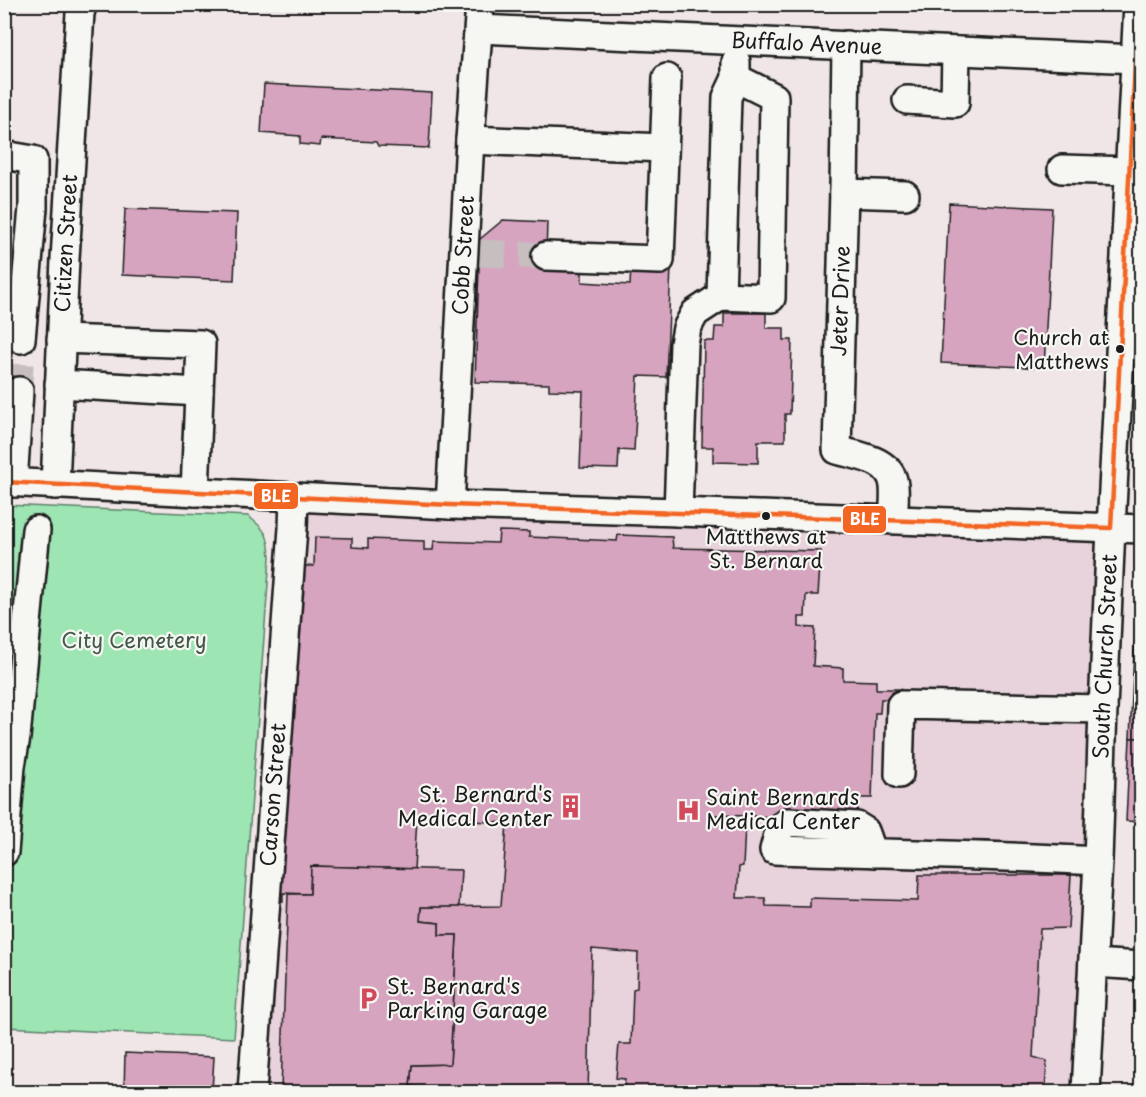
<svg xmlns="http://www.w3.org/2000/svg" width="1146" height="1097" viewBox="0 0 1146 1097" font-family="'Playpen Sans',sans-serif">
	<rect width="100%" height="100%" fill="#f0e6e8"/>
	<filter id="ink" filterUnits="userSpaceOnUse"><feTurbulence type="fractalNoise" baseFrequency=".0167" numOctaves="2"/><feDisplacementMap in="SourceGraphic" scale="12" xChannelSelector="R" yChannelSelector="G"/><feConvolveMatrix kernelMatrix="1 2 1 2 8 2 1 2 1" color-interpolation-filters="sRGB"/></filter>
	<g filter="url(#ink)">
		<polygon fill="#e8d2dc" points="297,501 1111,528 1085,1092 260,1092"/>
		<path fill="#9de5b3" stroke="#5c8068" stroke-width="1.5" d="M5,505l243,11c18,14 21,19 22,41l-36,481 -229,-11z"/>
		<g fill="#d7a4c0" stroke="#1c1c1c" stroke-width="1.5">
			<polygon points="264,84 432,93 429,148 378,146 376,142 321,139 320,146 300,144 300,136 261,133"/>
			<polygon points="949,203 1052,208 1044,368 941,363"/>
			<polygon points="125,209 237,213 234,280 122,275"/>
			<polygon points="503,220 547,222 546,256 582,269 582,282 630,285 631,267 671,268 666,377 638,376 634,451 619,450 618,469 580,468 583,391 549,390 549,384 475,382 480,239"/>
			<polygon points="724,313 766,313 766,328 784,328 784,340 792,340 790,414 785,414 785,441 758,441 758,463 713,462 713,447 702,447 704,341 714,341 715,327 724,327"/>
			<polygon points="499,531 529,532 529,537 617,541 618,535 672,537 673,548 821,551 818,595 806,595 805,617 799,617 799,627 815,628 813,666 843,668 843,680 876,681 876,689 900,689 899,699 881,699 880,713 875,713 872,798 858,798 857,819 713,815 714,824 745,826 743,866 739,867 737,898 765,898 766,906 810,907 810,898 918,901 919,875 1071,875 1068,928 1040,929 1033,1057 1047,1061 1045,1090 1016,1092 787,1084 787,1087 766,1087 766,1092 711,1092 718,1091 742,1092 742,1087 684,1088 620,1092 619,1087 624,1087 625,1079 616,1078 619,1044 631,1044 633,989 637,988 638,953 592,949 588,1092 427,1092 427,1088 410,1086 412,1065 450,1064 457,935 439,935 439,923 420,921 421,907 501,906 507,823 417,818 414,869 311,866 310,894 283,893 283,901 270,901 296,566 314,566 315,537 352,538 352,547 368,548 368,539 424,541 424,550 433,550 434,541 498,543"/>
			<polygon points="1136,618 1142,618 1142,674 1133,674"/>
			<polygon points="1133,674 1142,674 1142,738 1130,738"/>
			<polygon points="1130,738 1142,738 1142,822 1126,821"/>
			<polygon points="311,866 461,870 459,907 421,907 420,921 439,923 439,935 457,935 450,1064 412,1065 410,1086 414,1087 414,1092 296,1092 296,1090 281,1090 288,894 310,894"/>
			<polygon points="125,1053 214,1057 212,1092 124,1092"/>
		</g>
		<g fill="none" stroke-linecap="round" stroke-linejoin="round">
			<g stroke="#c6bebf" stroke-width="27" stroke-dasharray="27 14" stroke-linecap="butt">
				<polyline points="479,253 546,256"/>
				<polyline points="19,391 21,339"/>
			</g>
			<defs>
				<g id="minor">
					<path id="s1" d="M479,29l657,30"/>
					<path d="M846,45l-2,145 -7,260c21,6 55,9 57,36 1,11 0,22 -1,33"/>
					<polyline points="907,100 955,103 956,51"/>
					<polyline points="470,140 664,148"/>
					<polyline points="4,155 33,160 33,208 21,339"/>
					<polyline points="1062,169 1130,171"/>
					<polyline points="844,193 905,195"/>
					<polyline points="546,256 660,260 667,78"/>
					<polyline points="721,296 727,97 736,78 736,62"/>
					<polyline points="61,339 201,344 195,492"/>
					<polyline points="59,384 199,392"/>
					<polyline points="4,482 450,505 678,512 1142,529"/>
					<polyline points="13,483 19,391"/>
					<path id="s2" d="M55,485l10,-226 15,-246 3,-9"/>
					<path id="s3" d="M450,505l20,-365 10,-136"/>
					<polyline points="678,512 684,344 687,328 695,313 721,296 771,298 774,97 736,78"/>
					<polyline points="899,774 901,705 1103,709"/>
					<polyline points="4,852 11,766 16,737 36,530"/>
					<path d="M873,853l-8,-22 -8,-5 -69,-4 -8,5 -6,23c108,3 216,5 324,11"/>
					<polyline points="1093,963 1142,966"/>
					<path id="s4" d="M252,1092l41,-564 1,-31"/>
					<path id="s5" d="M1086,1092l12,-231 5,-152 8,-181 27,-524"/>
				</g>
			</defs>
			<use href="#minor" stroke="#1c1c1c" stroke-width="32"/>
			<use href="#minor" stroke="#f6f6f2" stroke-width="27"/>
			<defs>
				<polyline id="bus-1" points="4,482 450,505 1111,528 1138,4"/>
			</defs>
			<use href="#bus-1" stroke="#f6f6f2" stroke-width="9"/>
			<use href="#bus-1" stroke="#f26522" stroke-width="4.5"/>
		</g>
	</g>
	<defs>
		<symbol id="building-bare" viewBox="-9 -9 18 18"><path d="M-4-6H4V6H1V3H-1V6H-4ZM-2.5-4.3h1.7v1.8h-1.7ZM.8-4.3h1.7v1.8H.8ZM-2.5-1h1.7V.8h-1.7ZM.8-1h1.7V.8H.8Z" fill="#d1495b" stroke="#f6f6f2" stroke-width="2.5" paint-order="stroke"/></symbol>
		<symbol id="hospital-bare" viewBox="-9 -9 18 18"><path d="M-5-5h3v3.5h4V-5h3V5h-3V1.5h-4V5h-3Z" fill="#d1495b" stroke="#f6f6f2" stroke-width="2.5" paint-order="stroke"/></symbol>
		<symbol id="parking-bare" viewBox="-9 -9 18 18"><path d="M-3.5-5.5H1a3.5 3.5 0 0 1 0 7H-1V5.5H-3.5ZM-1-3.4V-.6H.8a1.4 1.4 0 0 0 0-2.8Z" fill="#d1495b" stroke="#f6f6f2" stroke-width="2.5" paint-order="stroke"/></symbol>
	</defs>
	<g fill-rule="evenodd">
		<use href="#building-bare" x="554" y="790" width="33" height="33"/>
		<use href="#hospital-bare" x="672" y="794" width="33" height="33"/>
		<use href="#parking-bare" x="352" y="982" width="33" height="33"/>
	</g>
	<g fill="#1c1c1c" stroke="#f6f6f2" stroke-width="2">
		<circle cx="1120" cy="349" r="5"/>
		<circle cx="766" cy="516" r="5"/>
	</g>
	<g text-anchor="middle" stroke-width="4.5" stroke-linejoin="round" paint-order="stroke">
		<g font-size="20" fill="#1c1c1c" stroke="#f6f6f2" text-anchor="end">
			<text x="1109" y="345">Church at<tspan x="1109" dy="24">Matthews</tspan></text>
			<text x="766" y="544" text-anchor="middle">Matthews at<tspan x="766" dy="24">St. Bernard</tspan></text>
		</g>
		<g font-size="21" fill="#1c1c1c" stroke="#f6f6f2">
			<text dy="7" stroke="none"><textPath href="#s1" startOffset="328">Buffalo Avenue</textPath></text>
			<text dy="7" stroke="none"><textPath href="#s2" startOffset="242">Citizen Street</textPath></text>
			<text dy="7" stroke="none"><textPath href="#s3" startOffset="250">Cobb Street</textPath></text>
			<text transform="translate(841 301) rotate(-88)" y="7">Jeter Drive</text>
			<text dy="7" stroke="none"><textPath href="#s5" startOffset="436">South Church Street</textPath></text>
			<text dy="7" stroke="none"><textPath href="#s4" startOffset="298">Carson Street</textPath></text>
		</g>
		<g font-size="21" fill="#435849" stroke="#f6f6f2">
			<text x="134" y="648">City Cemetery</text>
		</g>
		<g font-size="21" fill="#1c1c1c" stroke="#f6f6f2" text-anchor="start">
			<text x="552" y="802" text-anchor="end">St. Bernard's<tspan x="552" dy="24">Medical Center</tspan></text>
			<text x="706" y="805">Saint Bernards<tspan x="706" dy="24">Medical Center</tspan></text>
			<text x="387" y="994">St. Bernard's<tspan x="387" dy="24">Parking Garage</tspan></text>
		</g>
	</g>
	<g stroke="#f6f6f2" stroke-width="2">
		<rect x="253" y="482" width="46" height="28" rx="6" fill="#f26522"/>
		<rect x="842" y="505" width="45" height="29" rx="6" fill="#f26522"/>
	</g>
	<g font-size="16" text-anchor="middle" font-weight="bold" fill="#fff">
		<text x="276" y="502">BLE</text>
		<text x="865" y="525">BLE</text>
	</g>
	<rect width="1146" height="1097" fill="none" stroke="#f6f6f2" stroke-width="24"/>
	<rect x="12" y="12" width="1122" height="1073" fill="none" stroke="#1c1c1c" stroke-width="2" filter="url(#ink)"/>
</svg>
